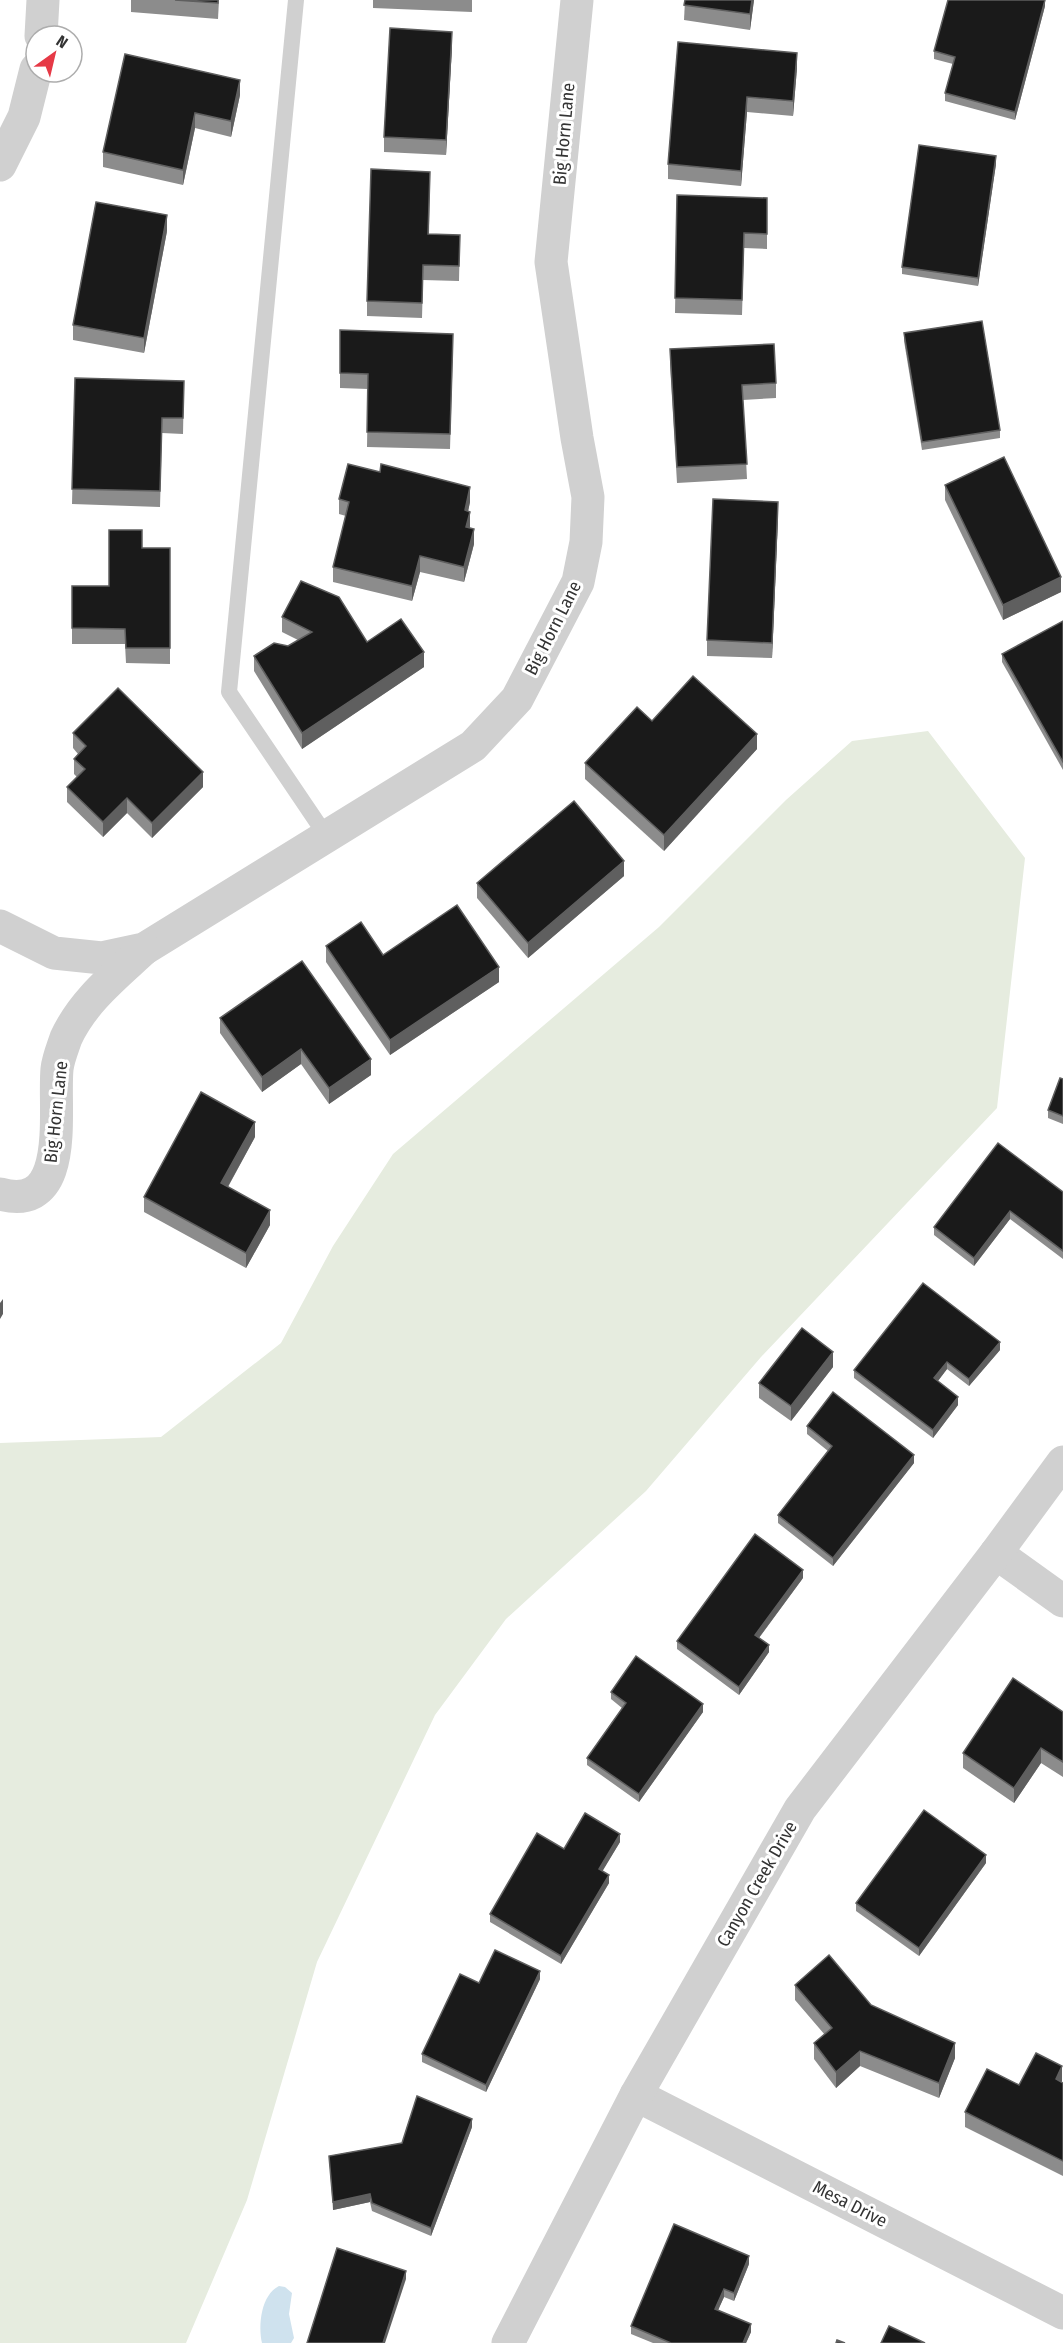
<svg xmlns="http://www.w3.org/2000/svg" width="1063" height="2343" viewBox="0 0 1063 2343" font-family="'Fira Sans Condensed',sans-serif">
	<rect width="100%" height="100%" fill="#fff"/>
	<polygon fill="#e6ecdf" points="928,731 1025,858 997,1108 761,1357 646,1491 506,1619 435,1715 317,1962 247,2200 186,2343 0,2343 0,1443 161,1437 281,1343 333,1246 393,1154 659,927 786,800 852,741"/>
	<path fill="#cfe2ee" d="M279,2286l6,1 7,6 -3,21 5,24 -3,5h-29c-4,-18 -1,-48 17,-57z"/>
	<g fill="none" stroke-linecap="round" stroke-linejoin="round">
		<polyline stroke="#d0d0d0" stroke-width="16" points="296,0 229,692 327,837"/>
		<g stroke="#d0d0d0" stroke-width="33">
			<polyline points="41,36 43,0"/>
			<polyline points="0,165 24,117 36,69"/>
			<polyline points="0,926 54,953 102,958 144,949 473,746 517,699 578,582 586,542 588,497 577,438 551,262 577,0"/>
			<path d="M0,1194c72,20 53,-85 57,-125 1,-10 6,-22 9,-31 17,-37 49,-62 78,-89"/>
			<polyline points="996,1553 1063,1601"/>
			<polyline points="636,2095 1063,2313"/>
			<polyline points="508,2343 636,2095 800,1809 996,1553 1063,1462"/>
		</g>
	</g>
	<g fill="#8c8c8c">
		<polygon points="131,0 219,0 218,19 131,12"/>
		<polygon points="373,0 472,0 472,12 373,8"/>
		<polygon points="685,0 754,0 750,30 684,20"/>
		<polygon points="1045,6 1015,120 945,101 945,93 953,64 934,59 934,51"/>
		<polygon points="678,42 797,68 793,116 747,112 741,186 668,179 668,164"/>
		<polygon points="452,47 446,155 384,152 384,137"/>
		<polygon points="240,95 231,137 195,128 183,185 103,167 103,152"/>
		<polygon points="996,164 978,286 902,274 902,267"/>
		<polygon points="430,187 429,234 460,235 459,281 423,280 422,318 367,316 367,301"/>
		<polygon points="677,195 767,198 767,249 744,248 742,315 675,313"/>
		<polygon points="167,231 144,353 73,340 73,325"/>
		<polygon points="340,330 453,349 450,449 367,447 368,389 340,388"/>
		<polygon points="904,333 1000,430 1000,438 922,450 904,341"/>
		<polygon points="670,349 776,383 776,398 743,400 747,479 677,483 670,364"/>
		<polygon points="75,378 184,381 183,434 162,433 160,507 72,504"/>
		<polygon points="945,485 1061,592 1003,620 945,500"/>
		<polygon points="339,499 470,502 468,511 469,528 474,544 464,582 420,572 412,601 333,582 333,567 346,516 339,514"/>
		<polygon points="778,517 772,658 707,656 707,640"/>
		<polygon points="142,548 170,548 170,664 126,663 125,644 72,644 72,586 109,586"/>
		<polygon points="282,617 367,642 424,667 302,749 254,671 254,656 288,646 298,640 282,632"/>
		<polygon points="1063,621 1063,770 1002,662 1002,654"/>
		<polygon points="652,721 757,749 664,851 585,779 585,763"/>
		<polygon points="73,733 203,787 152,838 127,813 103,837 67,802 67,787 77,777 74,774 74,759 78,754 73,748"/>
		<polygon points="624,876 528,958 477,898 477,883"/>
		<polygon points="326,946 383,955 499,982 390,1055 326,962"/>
		<polygon points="220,1018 371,1075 329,1104 301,1064 262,1092 220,1033"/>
		<polygon points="1063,1079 1063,1124 1048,1118 1048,1110"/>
		<polygon points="255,1137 228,1187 270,1225 246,1268 144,1212 144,1197"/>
		<polygon points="1063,1192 1063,1259 1010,1219 974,1266 934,1235 934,1227"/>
		<polygon points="1000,1350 969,1386 947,1369 938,1381 958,1405 933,1438 854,1378 854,1370"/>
		<polygon points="833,1367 791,1421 759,1398 759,1383"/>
		<polygon points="807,1426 914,1463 833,1566 778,1523 778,1515 828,1451 807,1434"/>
		<polygon points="803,1578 759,1638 769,1652 739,1695 677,1649 677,1641"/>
		<polygon points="611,1692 703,1712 639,1802 587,1765 587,1758 622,1708 611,1699"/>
		<polygon points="1063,1712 1063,1777 1041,1763 1014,1803 963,1768 963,1753"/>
		<polygon points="620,1842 602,1871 609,1883 561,1964 490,1922 490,1914 564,1849"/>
		<polygon points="986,1863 919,1956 856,1911 856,1903"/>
		<polygon points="540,1979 486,2092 422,2062 422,2054 479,1983"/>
		<polygon points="795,1985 871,2005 955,2058 939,2098 860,2066 836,2088 814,2059 814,2043 825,2035 795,2000"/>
		<polygon points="1063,2083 1063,2176 965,2127 965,2112 1019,2085"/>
		<polygon points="472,2127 431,2236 372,2211 370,2202 333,2210 329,2156 402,2143"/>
		<polygon points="749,2264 734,2301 724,2297 718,2310 751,2332 746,2343 653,2343 631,2334 631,2326"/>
	</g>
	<g fill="#5f5f5f">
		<polygon points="752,0 754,0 750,30 750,14"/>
		<polygon points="1045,0 1045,6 1015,120 1015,112"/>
		<polygon points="452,32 452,47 446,155 446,140"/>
		<polygon points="797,53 797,68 793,116 793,101"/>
		<polygon points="240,80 240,95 231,137 231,121"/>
		<polygon points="747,97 747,112 741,186 741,171"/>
		<polygon points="195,113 195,128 183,185 183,170"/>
		<polygon points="996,156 996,164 978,286 978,278"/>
		<polygon points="167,215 167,231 144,353 144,338"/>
		<polygon points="470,487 470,502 465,526 465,510"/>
		<polygon points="778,502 778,517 772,658 772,643"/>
		<polygon points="470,512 470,527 466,542 466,527"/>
		<polygon points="474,529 474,544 464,582 464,567"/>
		<polygon points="420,556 420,572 412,601 412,586"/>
		<polygon points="1061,577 1061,592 1003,620 1003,605"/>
		<polygon points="424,652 424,667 302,749 302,733"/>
		<polygon points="757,734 757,749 664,851 664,835"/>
		<polygon points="203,772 203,787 152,838 152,823"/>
		<polygon points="127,798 127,813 103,837 103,822"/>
		<polygon points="624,861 624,876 528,958 528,943"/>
		<polygon points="499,967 499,982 390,1055 390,1040"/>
		<polygon points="301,1049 301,1064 262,1092 262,1077"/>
		<polygon points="371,1059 371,1075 329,1104 329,1088"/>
		<polygon points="255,1122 255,1137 221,1199 221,1183"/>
		<polygon points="270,1210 270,1225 246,1268 246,1253"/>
		<polygon points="1010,1211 1010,1219 974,1266 974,1258"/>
		<polygon points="3,1299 3,1314 0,1319 0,1303"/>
		<polygon points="1000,1342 1000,1350 969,1386 969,1379"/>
		<polygon points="833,1352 833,1367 791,1421 791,1406"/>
		<polygon points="947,1362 947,1369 934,1386 934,1378"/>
		<polygon points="958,1397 958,1405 933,1438 933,1430"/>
		<polygon points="914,1455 914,1463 833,1566 833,1558"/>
		<polygon points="803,1570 803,1578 755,1643 755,1635"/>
		<polygon points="769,1645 769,1652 739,1695 739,1687"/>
		<polygon points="703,1704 703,1712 639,1802 639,1794"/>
		<polygon points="1041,1748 1041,1763 1014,1803 1014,1788"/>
		<polygon points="620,1834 620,1842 599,1877 599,1869"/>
		<polygon points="986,1855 986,1863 919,1956 919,1948"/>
		<polygon points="609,1875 609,1883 561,1964 561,1956"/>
		<polygon points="540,1971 540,1979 486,2092 486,2085"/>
		<polygon points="955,2043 955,2058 939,2098 939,2083"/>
		<polygon points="860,2051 860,2066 836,2088 836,2072"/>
		<polygon points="1062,2066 1062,2082 1056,2079"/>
		<polygon points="472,2119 472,2127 431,2236 431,2228"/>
		<polygon points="370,2194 370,2202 333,2210 333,2202"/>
		<polygon points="749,2256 749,2264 734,2301 734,2293"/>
		<polygon points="406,2271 406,2279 385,2343 383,2343"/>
		<polygon points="724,2289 724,2297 715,2317 715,2309"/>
		<polygon points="751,2324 751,2332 746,2343 743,2343"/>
	</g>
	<g fill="#1a1a1a" stroke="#5f5f5f" stroke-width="1.5">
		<polygon points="175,0 218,0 218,3"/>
		<polygon points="685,0 752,0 750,14 684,5"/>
		<polygon points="948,0 1045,0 1015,112 945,93 955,57 934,51"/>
		<polygon points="390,28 452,32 446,140 384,137"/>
		<polygon points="678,42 797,53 793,101 747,97 741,171 668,164"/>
		<polygon points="125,54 240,80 231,121 195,113 183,170 103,152"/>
		<polygon points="919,145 996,156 978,278 902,267"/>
		<polygon points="371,169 430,172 428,234 460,235 459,266 423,265 422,303 367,301"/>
		<polygon points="677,195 767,198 767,234 744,233 742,300 675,298"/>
		<polygon points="96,202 167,215 144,338 73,325"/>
		<polygon points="982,321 1000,430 922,442 904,333"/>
		<polygon points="340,330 453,334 450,434 367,432 368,374 340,373"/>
		<polygon points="774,344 776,383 742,385 747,464 677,467 670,349"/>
		<polygon points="75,378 184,381 183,418 162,418 160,491 72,489"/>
		<polygon points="1004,457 1061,577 1003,605 945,485"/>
		<polygon points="348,464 380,472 381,464 470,487 465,510 470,512 466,527 474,529 464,567 420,556 412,586 333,567 349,502 339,499"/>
		<polygon points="713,499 778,502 772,643 707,640"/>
		<polygon points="109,530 142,530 142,548 170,548 170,648 126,648 125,629 72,628 72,586 109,586"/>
		<polygon points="301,581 339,597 367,642 401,619 424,652 302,733 254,656 274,643 288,646 312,632 282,617"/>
		<polygon points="1063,621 1063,762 1002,654"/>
		<polygon points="693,676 757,734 664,835 585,763 637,707 652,721"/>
		<polygon points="118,688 203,772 152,823 127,798 103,822 67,787 85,769 74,759 86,746 73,733"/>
		<polygon points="574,801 624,861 528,943 477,883"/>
		<polygon points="457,905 499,967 390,1040 326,946 361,922 383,955"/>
		<polygon points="302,961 371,1059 329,1088 301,1049 262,1077 220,1018"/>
		<polygon points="1060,1078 1063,1079 1063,1116 1048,1110"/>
		<polygon points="201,1092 255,1122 221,1183 270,1210 246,1253 144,1197"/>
		<polygon points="998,1143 1063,1192 1063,1251 1010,1211 974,1258 934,1227"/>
		<polygon points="923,1283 1000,1342 969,1379 947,1362 934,1378 958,1397 933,1430 854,1370"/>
		<polygon points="802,1328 833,1352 791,1406 759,1383"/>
		<polygon points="833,1392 914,1455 833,1558 778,1515 832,1446 807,1426"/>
		<polygon points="755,1534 803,1570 755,1635 769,1645 739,1687 677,1641"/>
		<polygon points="636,1656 703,1704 639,1794 587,1758 626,1703 611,1692"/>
		<polygon points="1013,1678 1063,1712 1063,1762 1041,1748 1014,1788 963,1753"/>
		<polygon points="924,1810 986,1855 919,1948 856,1903"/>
		<polygon points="585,1813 620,1834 599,1869 609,1875 561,1956 490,1914 537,1833 564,1849"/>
		<polygon points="495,1950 540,1971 486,2085 422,2054 460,1974 479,1983"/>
		<polygon points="829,1955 871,2005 955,2043 939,2083 860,2051 836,2072 814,2043 832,2028 795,1985"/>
		<polygon points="1036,2053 1062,2066 1056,2079 1063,2083 1063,2161 965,2112 987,2069 1019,2085"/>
		<polygon points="417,2096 472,2119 431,2228 372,2203 370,2194 333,2202 329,2156 402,2143"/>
		<polygon points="674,2224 749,2256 734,2293 724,2289 715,2309 751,2324 743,2343 671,2343 631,2326"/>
		<polygon points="337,2248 406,2271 383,2343 307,2343"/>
		<polygon points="889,2326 925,2343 881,2343"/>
		<polygon points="837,2340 845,2343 836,2343"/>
	</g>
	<g text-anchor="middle" stroke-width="6" stroke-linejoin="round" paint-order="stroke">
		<g font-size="18" fill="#333" stroke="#fff">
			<text transform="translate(564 134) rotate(-85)" y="6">Big Horn Lane</text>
			<text transform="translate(553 628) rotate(-63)" y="6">Big Horn Lane</text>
			<text transform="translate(56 1112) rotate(-84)" y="6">Big Horn Lane</text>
			<text transform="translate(757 1884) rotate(-60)" y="6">Canyon Creek Drive</text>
			<text transform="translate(850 2204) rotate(27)" y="6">Mesa Drive</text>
		</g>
	</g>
	<g transform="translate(54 54) rotate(34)"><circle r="28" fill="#ffffff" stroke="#adadad" stroke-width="1.5"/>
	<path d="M0-4.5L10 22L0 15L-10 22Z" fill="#e63946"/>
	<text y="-9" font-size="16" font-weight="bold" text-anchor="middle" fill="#333333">N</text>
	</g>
</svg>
